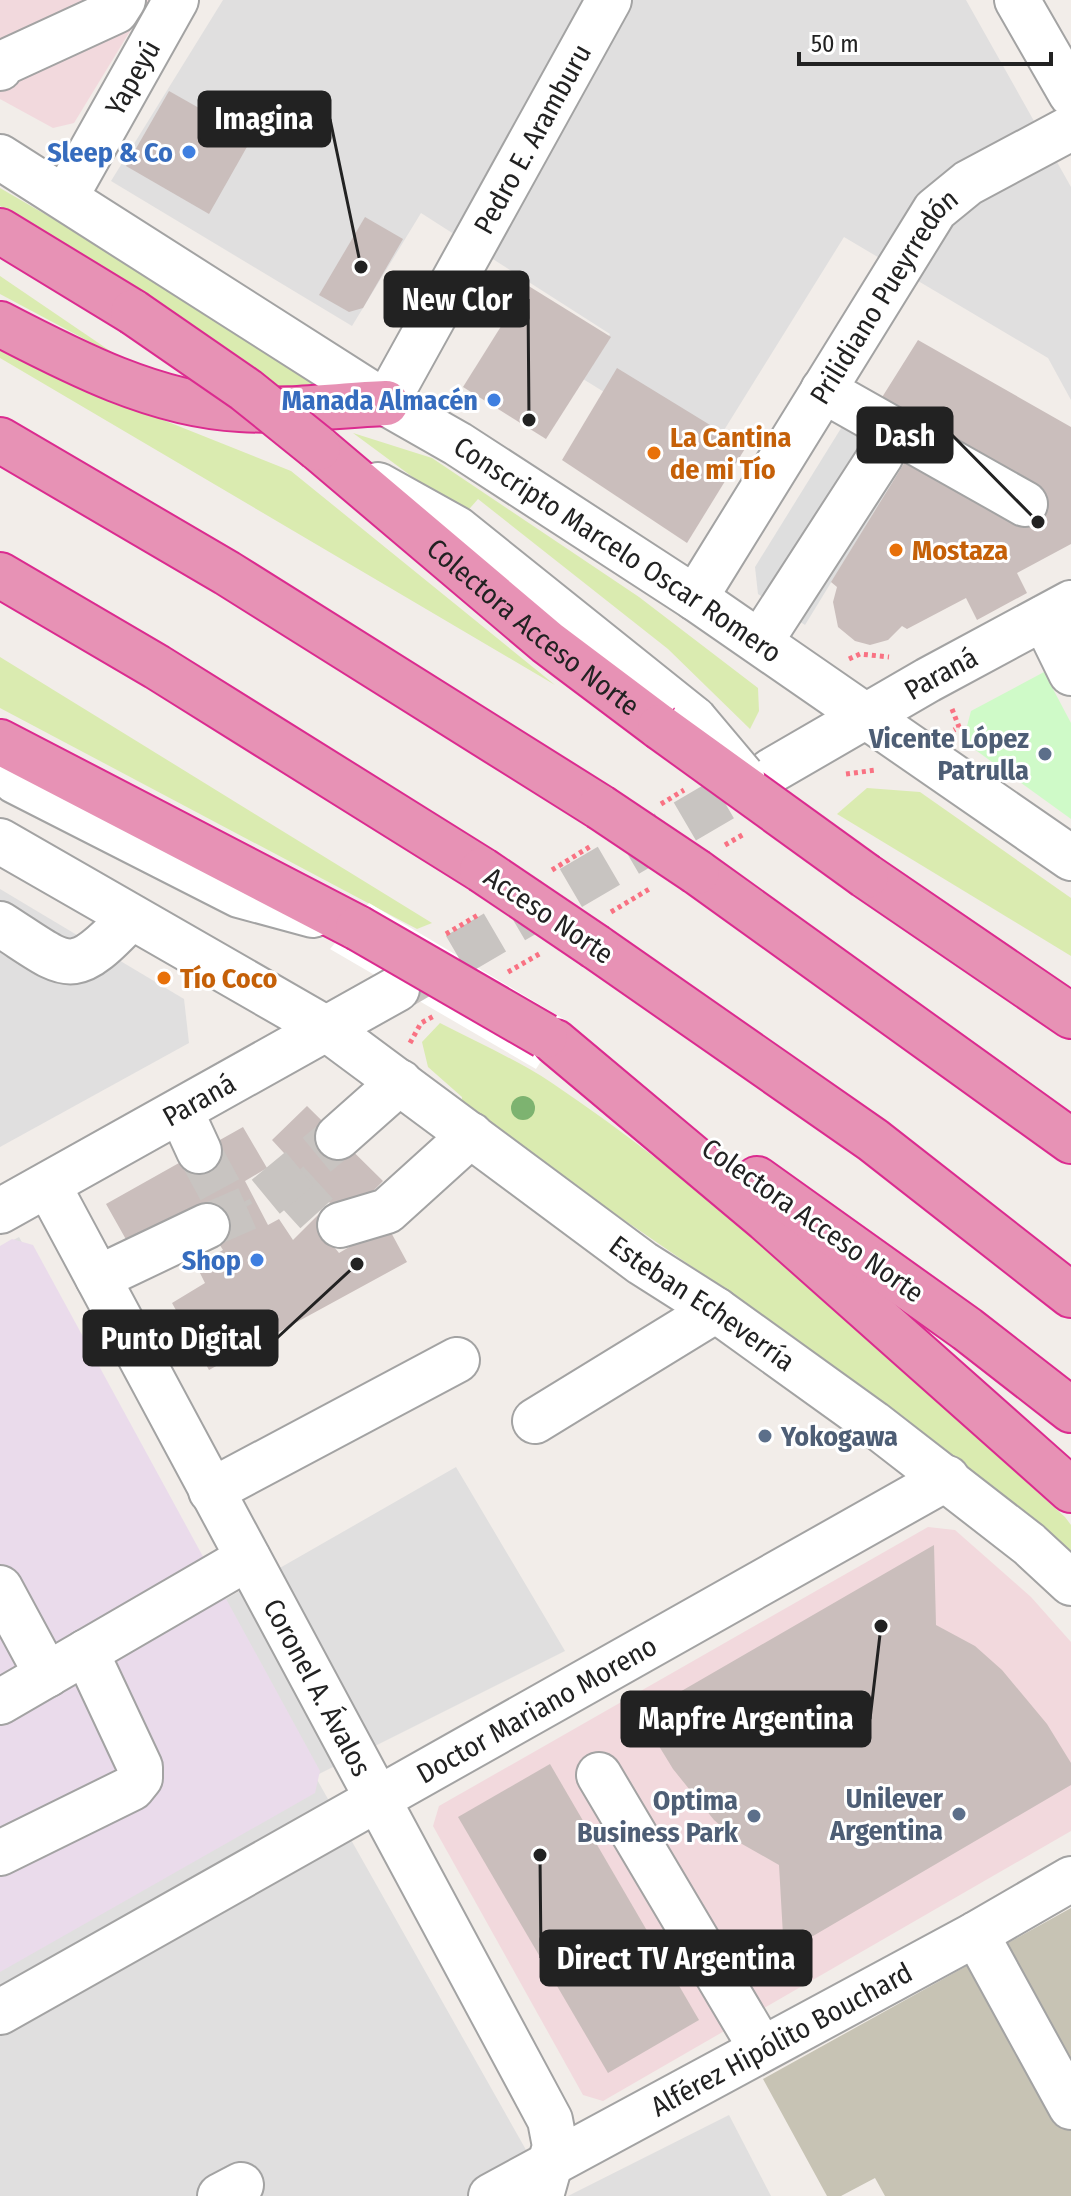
<svg xmlns="http://www.w3.org/2000/svg" width="1071" height="2196" viewBox="0 0 1071 2196" font-family="'Fira Sans Condensed',sans-serif">
	<rect width="100%" height="100%" fill="#f2ede9"/>
	<g fill="#e0dfdf">
		<polygon points="223,0 966,0 1071,187 1071,400 1048,358 844,237 708,456 583,379 610,334 421,213 352,326 111,181"/>
		<polygon points="0,889 184,999 189,1043 0,1147"/>
		<polygon points="19,1237 224,1600 456,1467 565,1651 315,1776 552,2196 0,2196 0,1247"/>
		<polygon points="729,2115 771,2196 568,2196"/>
	</g>
	<g fill="#f2d9dd">
		<polygon points="0,0 149,0 74,123 53,128 0,99"/>
		<polygon points="928,1527 955,1530 1031,1597 1071,1642 1071,1831 603,2101 583,2095 433,1826 439,1806"/>
	</g>
	<polygon fill="#eadbeb" points="12,1239 33,1245 320,1771 315,1793 0,1972 0,1246"/>
	<polygon fill="#c7c3b4" points="1071,1908 1071,2196 885,2196 875,2178 841,2196 827,2196 763,2079"/>
	<g fill="#daebb0">
		<polygon points="0,188 334,382 294,397 0,206"/>
		<polygon points="0,276 122,359 0,294"/>
		<polygon points="0,343 118,402 291,471 555,685 0,358"/>
		<polygon points="353,433 432,458 639,597 758,688 759,711 750,729 668,649 478,499 464,515"/>
		<polygon points="0,657 432,923 417,929 0,708"/>
		<polygon points="867,788 920,792 1071,898 1071,956 837,814"/>
		<path d="M440,1023c37,19 77,37 112,60 186,125 347,285 513,434l6,8v33c-189,-169 -402,-306 -610,-450l1,-11 -34,-30 -6,-25z"/>
	</g>
	<polygon fill="#cffac8" points="1044,672 1071,723 1071,819 963,741 971,711"/>
	<polygon fill="#dedede" points="848,417 911,452 805,625 758,594 755,567"/>
	<polygon fill="#fff" points="369,903 567,1021 536,1069 330,949"/>
	<g fill="#cabebc">
		<polygon points="169,91 252,138 209,214 126,166"/>
		<polygon points="365,217 403,239 363,308 349,312 319,295"/>
		<polygon points="527,285 611,337 546,439 463,387"/>
		<polygon points="918,340 1071,427 1071,544 1017,573 1027,593 977,620 966,598 907,629 902,626 888,640 870,645 855,641 838,627 833,602 837,587 831,582 911,452 864,426"/>
		<polygon points="617,368 746,447 687,543 562,460"/>
		<polygon points="307,1106 383,1181 327,1238 339,1253 387,1225 407,1262 209,1370 172,1303 205,1283 196,1265 223,1250 196,1208 128,1243 106,1204 243,1127 267,1168 245,1181 268,1225 279,1219 293,1240 330,1203 272,1140"/>
		<polygon points="934,1545 936,1625 975,1646 1002,1670 1047,1724 1071,1763 1071,1785 784,1953 779,1865 742,1844 714,1820 673,1769 640,1715"/>
		<polygon points="550,1764 699,2020 608,2073 458,1817"/>
	</g>
	<g fill="none" stroke-linecap="round" stroke-linejoin="round">
		<g stroke="#c8c4c1" stroke-width="44" stroke-dasharray="44 22" stroke-linecap="butt">
			<polyline points="400,988 771,771"/>
			<polyline points="199,1151 233,1214"/>
			<polyline points="287,1181 318,1215 340,1225"/>
			<polyline points="207,1226 257,1204 338,1137"/>
		</g>
		<defs>
			<g id="minor">
				<polyline points="1017,0 1071,94"/>
				<polyline points="0,68 3,63 116,11 123,0"/>
				<path id="s1" d="M0,157l386,246 72,41 237,154 376,260"/>
				<path id="s2" d="M66,196l110,-196"/>
				<polyline points="823,390 1025,504"/>
				<path id="s3" d="M386,403l223,-403"/>
				<polyline points="378,485 457,529 694,719"/>
				<path id="s4" d="M695,598l240,-388 33,-27 103,-55"/>
				<polyline points="1044,618 1071,673"/>
				<polyline points="760,642 881,455"/>
				<polyline points="0,765 15,781 239,895 313,915"/>
				<path id="s5" d="M771,771l157,-91 143,-77"/>
				<path id="s6" d="M0,841l327,188 315,234 74,47 157,113 156,121 42,39"/>
				<path d="M0,924c69,44 70,58 131,-7"/>
				<polyline points="181,1112 199,1151"/>
				<polyline points="338,1137 400,1082"/>
				<path id="s7" d="M48,1185l502,935 5,26 -14,50"/>
				<path id="s8" d="M0,1211l397,-222"/>
				<polyline points="340,1225 387,1211 471,1135"/>
				<polyline points="98,1278 207,1226"/>
				<polyline points="535,1421 716,1310"/>
				<polyline points="211,1491 457,1360"/>
				<polyline points="0,1588 47,1675"/>
				<polyline points="0,1702 248,1558"/>
				<polyline points="599,1775 761,2048"/>
				<polyline points="0,1853 132,1788 140,1778 140,1767 86,1652"/>
				<polyline points="976,1934 1071,2107"/>
				<path id="s9" d="M0,2012l947,-534"/>
				<polyline points="220,2196 241,2185"/>
				<path id="s10" d="M491,2196l485,-262 95,-55"/>
			</g>
			<g id="highway">
				<polyline points="0,231 133,312"/>
				<path d="M0,324c73,38 156,81 240,85 48,3 98,-4 146,-6"/>
				<polyline points="0,440 227,573 600,807"/>
				<path id="s11" d="M318,448l229,194 113,85"/>
				<polyline points="0,575 157,667 482,870"/>
				<polyline points="0,742 358,928"/>
				<polyline points="697,872 1071,1141"/>
				<polyline points="866,876 1071,1016"/>
				<polyline points="596,947 873,1140 1071,1295"/>
				<polyline points="555,1042 766,1219 1071,1490"/>
				<polyline points="757,1179 967,1329 1071,1410"/>
			</g>
		</defs>
		<use href="#minor" stroke="#a3a3a3" stroke-width="48"/>
		<use href="#highway" stroke="#db2b8f" stroke-width="48"/>
		<g stroke="#f97283" stroke-width="5" stroke-dasharray="4 4" stroke-linecap="butt">
			<polyline points="849,659 860,654 889,657"/>
			<polyline points="952,709 959,727 954,730"/>
			<polyline points="846,774 876,770"/>
			<polyline points="661,804 684,790"/>
			<polyline points="725,845 744,834"/>
			<polyline points="552,870 591,846"/>
			<polyline points="611,912 651,888"/>
			<polyline points="446,934 478,915"/>
			<polyline points="508,972 541,953"/>
			<polyline points="410,1043 421,1023 434,1016"/>
		</g>
		<use href="#minor" stroke="#fff" stroke-width="44"/>
		<use href="#highway" stroke="#e792b5" stroke-width="44"/>
		<defs>
			<polyline id="minor-bridge" points="694,719 742,776"/>
			<g id="highway-bridge">
				<polyline points="133,312 246,390 318,448"/>
				<polyline points="660,727 866,876"/>
				<polyline points="600,807 697,872"/>
				<polyline points="482,870 596,947"/>
				<polyline points="358,928 545,1036"/>
			</g>
		</defs>
		<use href="#minor-bridge" stroke="#a3a3a3" stroke-width="48" stroke-linecap="butt"/>
		<use href="#highway-bridge" stroke="#db2b8f" stroke-width="48" stroke-linecap="butt"/>
		<use href="#minor-bridge" stroke="#fff" stroke-width="44"/>
		<use href="#highway-bridge" stroke="#e792b5" stroke-width="44"/>
	</g>
	<circle fill="#7db370" cx="523" cy="1108" r="12"/>
	<g fill="#3f7fe0" stroke="#fff" stroke-width="3">
		<circle cx="189" cy="152" r="8"/>
		<circle cx="494" cy="400" r="8"/>
		<circle cx="257" cy="1260" r="8"/>
	</g>
	<g fill="#e8710a" stroke="#fff" stroke-width="3">
		<circle cx="654" cy="453" r="8"/>
		<circle cx="896" cy="550" r="8"/>
		<circle cx="164" cy="978" r="8"/>
	</g>
	<g fill="#5c6f8a" stroke="#fff" stroke-width="3">
		<circle cx="1045" cy="754" r="8"/>
		<circle cx="765" cy="1436" r="8"/>
		<circle cx="959" cy="1814" r="8"/>
		<circle cx="754" cy="1816" r="8"/>
	</g>
	<g text-anchor="middle" stroke-width="6" stroke-linejoin="round" paint-order="stroke">
		<g font-size="28" fill="#222" stroke="#fff">
			<text dy="10" stroke="none"><textPath href="#s2" startOffset="136">Yapeyú</textPath></text>
			<text dy="10" stroke="none"><textPath href="#s3" startOffset="302">Pedro E. Aramburu</textPath></text>
			<text dy="10" stroke="none"><textPath href="#s4" startOffset="356">Prilidiano Pueyrredón</textPath></text>
			<text dy="10" stroke="none"><textPath href="#s1" startOffset="732">Conscripto Marcelo Oscar Romero</textPath></text>
			<text dy="10" stroke="none"><textPath href="#s11" startOffset="280">Colectora Acceso Norte</textPath></text>
			<text dy="10" stroke="none"><textPath href="#s5" startOffset="196">Paraná</textPath></text>
			<text transform="translate(549 915) rotate(34)" y="10">Acceso Norte</text>
			<text dy="10" stroke="none"><textPath href="#s8" startOffset="228">Paraná</textPath></text>
			<text transform="translate(813 1220) rotate(35)" y="10">Colectora Acceso Norte</text>
			<text dy="10" stroke="none"><textPath href="#s6" startOffset="842">Esteban Echeverría</textPath></text>
			<text dy="10" stroke="none"><textPath href="#s7" startOffset="570">Coronel A. Ávalos</textPath></text>
			<text dy="10" stroke="none"><textPath href="#s9" startOffset="616">Doctor Mariano Moreno</textPath></text>
			<text dy="10" stroke="none"><textPath href="#s10" startOffset="330">Alférez Hipólito Bouchard</textPath></text>
		</g>
		<g font-size="28" font-weight="bold" fill="#366cbe" stroke="#fff" text-anchor="end">
			<text x="173" y="162">Sleep &amp; Co</text>
			<text x="478" y="410">Manada Almacén</text>
			<text x="241" y="1270">Shop</text>
		</g>
		<g font-size="28" font-weight="bold" fill="#c56008" stroke="#fff" text-anchor="start">
			<text x="670" y="447">La Cantina<tspan x="670" dy="32">de mi Tío</tspan></text>
			<text x="912" y="560">Mostaza</text>
			<text x="180" y="988">Tío Coco</text>
		</g>
		<g font-size="28" font-weight="bold" fill="#4e5e75" stroke="#fff" text-anchor="end">
			<text x="1029" y="748">Vicente López<tspan x="1029" dy="32">Patrulla</tspan></text>
			<text x="781" y="1446" text-anchor="start">Yokogawa</text>
			<text x="943" y="1808">Unilever<tspan x="943" dy="32">Argentina</tspan></text>
			<text x="738" y="1810">Optima<tspan x="738" dy="32">Business Park</tspan></text>
		</g>
	</g>
	<path fill="none" stroke="#222" stroke-width="3" d="M361 267L330 119M529 420L528 299M1038 522L952 435M357 1264L277 1338M881 1626L870 1719M540 1855L541 1958"/>
	<g fill="#222" stroke="#fff" stroke-width="3">
		<circle cx="361" cy="267" r="8"/>
		<circle cx="529" cy="420" r="8"/>
		<circle cx="1038" cy="522" r="8"/>
		<circle cx="357" cy="1264" r="8"/>
		<circle cx="881" cy="1626" r="8"/>
		<circle cx="540" cy="1855" r="8"/>
	</g>
	<g fill="#222" stroke="#222" stroke-width="3">
		<rect x="199" y="92" width="131" height="54" rx="8"/>
		<rect x="385" y="272" width="143" height="54" rx="8"/>
		<rect x="858" y="408" width="94" height="54" rx="8"/>
		<rect x="84" y="1311" width="193" height="54" rx="8"/>
		<rect x="622" y="1692" width="248" height="54" rx="8"/>
		<rect x="541" y="1931" width="270" height="54" rx="8"/>
	</g>
	<g font-size="30" text-anchor="middle" font-weight="bold" fill="#fff">
		<text x="264" y="129">Imagina</text>
		<text x="457" y="310">New Clor</text>
		<text x="905" y="446">Dash</text>
		<text x="181" y="1349">Punto Digital</text>
		<text x="746" y="1729">Mapfre Argentina</text>
		<text x="676" y="1969">Direct TV Argentina</text>
	</g>
	<path d="M799 52v12h252v-12" fill="none" stroke="#222222" stroke-width="4"/>
	<text x="811" y="52" font-size="24" fill="#222222" stroke="#ffffff" stroke-width="6" paint-order="stroke">50 m</text>
</svg>
